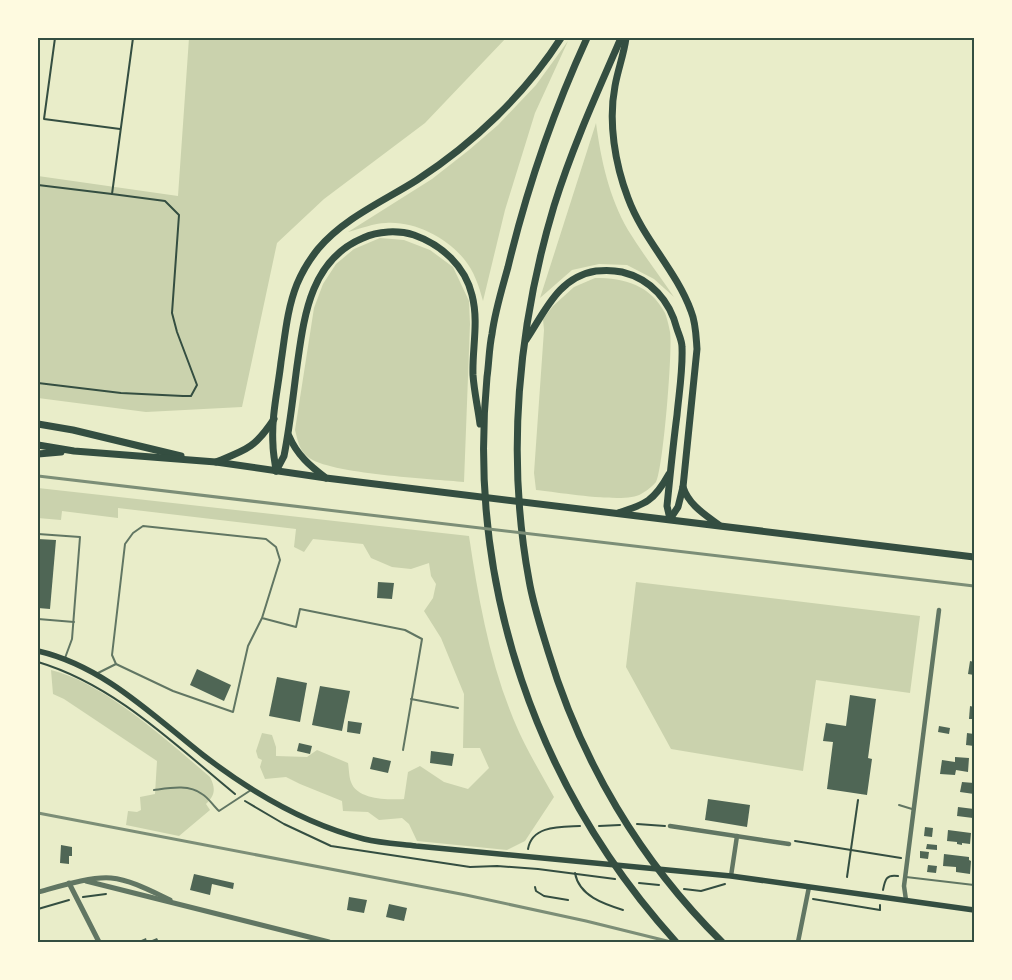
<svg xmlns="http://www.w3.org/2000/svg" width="1012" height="980" viewBox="0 0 1012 980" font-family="'Public Sans',sans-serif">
	<rect width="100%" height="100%" fill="#e9edc9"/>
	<g fill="#cad2ad">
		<polygon points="189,38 506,38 425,123 324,199 277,243 242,407 146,412 38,398 38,176 178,196"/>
		<path d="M568,41l-33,72 -30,97 -22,91c-4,-15 -9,-30 -19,-42 -18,-22 -50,-38 -78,-36 -12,0 -26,6 -38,9l84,-53 37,-29 29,-25 38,-40z"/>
		<path d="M596,123c5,37 13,74 32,107 14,23 31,45 46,67l-20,-18 -27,-14 -28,-1 -27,6 -32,28z"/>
		<path d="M380,238l24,2 26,10 23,17 16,34 1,23 -6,158c-30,-3 -136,-8 -156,-25 -9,-7 -10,-16 -13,-27l19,-122 9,-24 13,-20 18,-15z"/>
		<path d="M595,278c30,0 55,7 70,35 2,5 4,13 5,19 3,16 -7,139 -14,150 -3,4 -11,10 -15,12 -15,10 -84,-2 -105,-4l-2,-17 10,-143 -1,-11 10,-13 21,-19z"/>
		<path d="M38,488l431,48c10,67 22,134 50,196 10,22 23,43 35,65l-29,44 -18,9 -90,-9 -8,-17 -7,-6 -23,2 -11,-8 -25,-1 -1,-10 -42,-17 -14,-7 -21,2 -5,-12 2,-7 -4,-2 -2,-7 6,-18 10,2 4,12v9l31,1 10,-7 31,13c1,6 1,14 3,19 6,18 38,18 53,17l4,-27 12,-6 24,16 24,7 21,-21 -9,-20h-17l1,-54 -23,-56 -17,-27 9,-13 3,-14 -5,-8 -2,-13 -18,6 -19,-2 -21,-9 -8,-14 -50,-5 -9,13 -10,-5 2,-18 -178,-21v10l-56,-7 -1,9 -23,-2z"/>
		<polygon points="636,582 920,616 910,693 816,680 803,771 671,749 626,667"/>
		<path d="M51,670c52,12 118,72 159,107 6,12 5,18 -4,27l4,6 -31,26 -53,-11 2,-14 9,1 4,-2 -1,-13 15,-3 2,-33 -93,-62 -11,-5z"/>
	</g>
	<g fill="#4f6655">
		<polygon points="38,539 56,540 50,609 38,608"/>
		<polygon points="378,582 394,583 392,599 377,598"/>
		<polygon points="970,661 974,662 974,675 968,674"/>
		<polygon points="197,669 231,685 224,701 190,685"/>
		<polygon points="277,677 307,683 300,722 269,716"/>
		<polygon points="320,686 350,691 342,731 312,725"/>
		<polygon points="850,695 876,699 868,758 872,759 867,795 827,789 833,742 823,741 826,723 846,726"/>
		<polygon points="970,706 974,707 974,719 969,719"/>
		<polygon points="348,721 362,723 360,734 347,732"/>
		<polygon points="939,726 950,728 949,734 938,732"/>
		<polygon points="967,733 974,734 974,746 966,745"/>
		<polygon points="299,743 312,746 310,754 297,751"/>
		<polygon points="431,751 454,754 452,766 430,763"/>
		<polygon points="373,757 391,761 388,773 370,769"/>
		<polygon points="955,757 969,758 968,772 956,770 955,775 940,774 942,760 955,762"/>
		<polygon points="962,782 974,783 974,794 960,792"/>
		<polygon points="708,799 750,805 747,827 705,820"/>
		<polygon points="958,807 974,809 973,818 957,816"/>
		<polygon points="925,827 933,828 932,837 924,836"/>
		<polygon points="948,830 971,833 970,844 962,843 962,845 957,844 957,842 947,841"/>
		<polygon points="927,844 937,845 937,850 926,849"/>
		<polygon points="61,845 72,847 72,856 69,856 69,864 60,863"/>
		<polygon points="920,851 929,852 928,859 920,858"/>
		<polygon points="944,854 969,857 969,860 971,861 970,874 956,872 956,867 943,866"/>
		<polygon points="928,865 937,866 936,873 927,872"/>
		<polygon points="194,874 234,883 233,889 212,884 210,895 190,890"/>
		<polygon points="349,897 367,900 364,913 347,910"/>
		<polygon points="389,904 407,908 404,921 386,917"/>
		<polygon points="146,938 147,942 157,938 159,942 139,942 139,941"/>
	</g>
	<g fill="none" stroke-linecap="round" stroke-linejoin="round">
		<g stroke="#344e41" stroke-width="2">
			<polyline points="55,38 44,119 120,129"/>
			<polyline points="38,185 112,194"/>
			<polyline points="38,383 121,393 183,396 191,396 197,385 177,332 172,313 179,215 165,201 112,194 133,38"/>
			<path d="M38,662c77,23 136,82 197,132"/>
			<polyline points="245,801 284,824 331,846 470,867 497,866 538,869 615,879"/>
			<polyline points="637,824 665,826"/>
			<polyline points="599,826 620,825"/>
			<polyline points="795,841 901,858"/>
			<path d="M528,849c4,-24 33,-22 52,-23"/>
			<path d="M575,873c4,23 29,31 48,37"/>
			<polyline points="847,877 858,800"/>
			<polyline points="639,883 659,885"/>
			<polyline points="535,887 536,891 544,896 568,900"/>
			<polyline points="684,889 701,891 725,884"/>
			<path d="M883,890c2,-10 3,-16 15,-14"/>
			<polyline points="83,897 106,894"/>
			<polyline points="813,899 880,910 880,905"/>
			<polyline points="38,909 69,900"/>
		</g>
		<g stroke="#617663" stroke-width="2">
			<polyline points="38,534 80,537 72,639 65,658"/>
			<polyline points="262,618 280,560 276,547 266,539 143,526 133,533 125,544 112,655 116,664 173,691 233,712 248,646 262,618 296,627 300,609 405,630 422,639 403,750"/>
			<polyline points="38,619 74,622"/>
			<polyline points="98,673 116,664"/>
			<polyline points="411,699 458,708"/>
			<path d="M154,790c15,-2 35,-6 48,4 7,4 11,12 17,17l32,-21"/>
			<polyline points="899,805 912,809"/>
			<polyline points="906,877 974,885"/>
		</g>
		<g stroke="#617663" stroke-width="4.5">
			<polyline points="670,826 789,844"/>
			<polyline points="731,876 737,836"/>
			<polyline points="906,900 904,886 939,610"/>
			<polyline points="798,942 809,887"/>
		</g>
		<g stroke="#617663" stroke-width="5">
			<polyline points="86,881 329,942"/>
			<polyline points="69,883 99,942"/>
			<path d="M38,892c19,-5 54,-16 73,-14 20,2 40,13 59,22"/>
		</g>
		<path stroke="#344e41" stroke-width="5.5" d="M38,651c65,15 113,63 165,104 48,37 102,69 161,84 17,4 35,5 52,7l315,30 243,34"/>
		<g stroke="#344e41" stroke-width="7">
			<polyline points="38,424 73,430 181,456"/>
			<polyline points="38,445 74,451 216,462 326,478 974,557"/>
			<polyline points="38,454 61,452"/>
		</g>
		<g stroke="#344e41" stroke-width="7">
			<path d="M587,38c-34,74 -60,150 -79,229 -6,22 -13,44 -16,67 -3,14 -3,29 -5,43 -20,209 49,410 189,565"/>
			<path d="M621,38c-24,55 -49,110 -67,168 -36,120 -48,250 -25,374 4,24 12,48 19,71 33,110 92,210 174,291"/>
			<path d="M626,38c-2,16 -8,31 -11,48 -7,36 0,78 13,112 15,41 48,72 63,113 5,12 5,25 6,38l-14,138 -5,20 -8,12"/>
			<path d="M526,340c19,-28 32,-63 70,-69 9,-1 17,-1 26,1 29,7 48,29 55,57 2,6 5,12 5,18 1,23 -3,46 -5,68 -4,30 -7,61 -10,91l3,13"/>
			<path d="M289,436c8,19 21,30 37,42"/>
			<path d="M216,462c30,-12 39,-14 58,-43"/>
			<path d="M276,471c-1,-9 -3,-18 -3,-26 -2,-28 5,-56 8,-83 4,-26 6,-53 16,-78 5,-12 13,-25 21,-35 26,-31 66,-48 99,-69 57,-37 108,-86 144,-142"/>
			<path d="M276,471l8,-15c6,-30 9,-60 13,-90 7,-49 13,-106 66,-128 15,-7 35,-8 51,-3 28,10 51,31 58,60 7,27 0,54 1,80 1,16 5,33 7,49"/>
			<path d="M683,487c6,18 21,27 36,38"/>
			<path d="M618,513c28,-9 36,-12 51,-39"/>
		</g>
		<g stroke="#7c8e77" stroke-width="3">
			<polyline points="38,476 974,586"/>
			<polyline points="38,813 466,895 586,921 671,942"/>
		</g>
	</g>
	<rect width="1012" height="980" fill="none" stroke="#fefae0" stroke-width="78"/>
	<rect x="39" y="39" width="934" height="902" fill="none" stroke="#344e41" stroke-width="2"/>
</svg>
